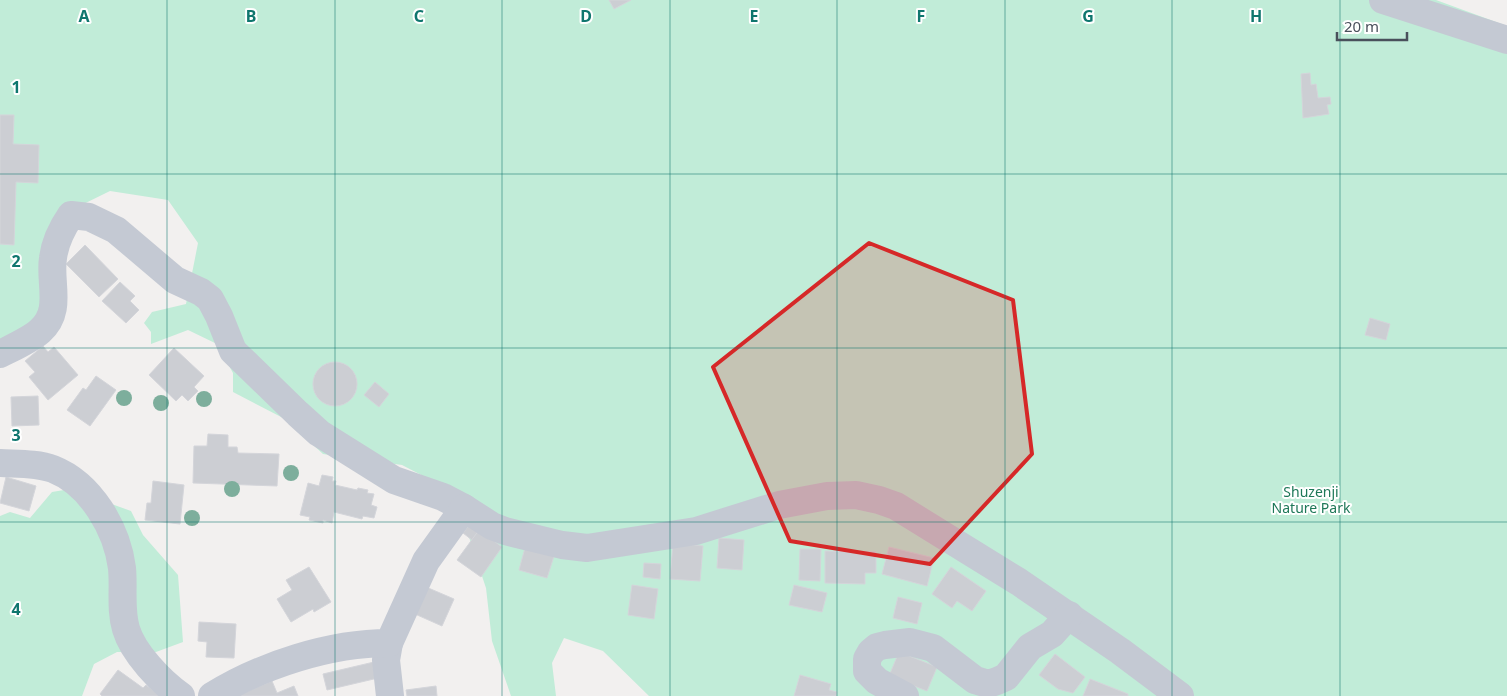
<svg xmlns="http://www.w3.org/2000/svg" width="1507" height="696" viewBox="0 0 1507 696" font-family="'Noto Sans',sans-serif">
	<rect width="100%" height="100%" fill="#f2f0ef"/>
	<g fill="#c1ecd8">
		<polygon points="0,0 1436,0 1507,26 1507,696 649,696 603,651 564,638 552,663 556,696 511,696 492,641 486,588 454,492 402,465 323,454 285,419 233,392 233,373 217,344 188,330 151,344 151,332 144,323 152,312 186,304 198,243 168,200 110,191 53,219 44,318 0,344"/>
		<polygon points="70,489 131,511 143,535 178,575 183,642 156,652 117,652 94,664 82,696 0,696 0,516 10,512 30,518 52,492"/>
	</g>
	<g fill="#ccced3" stroke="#d4d5da">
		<polygon points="609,0 631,0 614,9"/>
		<polygon points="1310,73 1311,85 1316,84 1318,98 1330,97 1331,104 1327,105 1329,114 1303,118 1301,74"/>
		<polygon points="0,115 14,115 13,144 39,145 38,183 16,182 14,245 0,244"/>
		<polygon points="85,245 118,279 99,297 66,264"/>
		<polygon points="120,282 135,296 130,301 139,310 126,323 102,301"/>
		<polygon points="1370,318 1390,324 1386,340 1365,335"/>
		<polygon points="43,346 48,352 54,347 78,375 48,400 29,377 35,372 25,361"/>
		<polygon points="174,348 204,376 194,387 198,391 188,401 182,395 176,401 149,375"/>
		<circle cx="335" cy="384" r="22"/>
		<polygon points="96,376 116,390 90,426 67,410 83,388 86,390"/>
		<polygon points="375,382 389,394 379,407 364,395"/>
		<polygon points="38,396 39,425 12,426 11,397"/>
		<polygon points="208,434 228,435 228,447 237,447 238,453 279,454 277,486 193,483 194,446 207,446"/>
		<polygon points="322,475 333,477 332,481 336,481 335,485 357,490 358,488 368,490 367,493 374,494 371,505 377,507 374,518 363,516 362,519 334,512 332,523 323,520 323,523 309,520 310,517 300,515 308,483 319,486"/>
		<polygon points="6,477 36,486 29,511 0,503"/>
		<polygon points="153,481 184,485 180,524 145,520 147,503 151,503"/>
		<polygon points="470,524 479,530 472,540 463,533"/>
		<polygon points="479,530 502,547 481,577 457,560"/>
		<polygon points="719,538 744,540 742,570 717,568"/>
		<polygon points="673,543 703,546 700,581 670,579"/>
		<polygon points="889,547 934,558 927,586 882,574"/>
		<polygon points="525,548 554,556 547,578 519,570"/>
		<polygon points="800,549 821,549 820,581 799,580"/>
		<polygon points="825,551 876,552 876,573 865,573 865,584 825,583"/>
		<polygon points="644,563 661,564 660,579 643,577"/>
		<polygon points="309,567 331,602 314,612 313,609 291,622 277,599 292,590 286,580"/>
		<polygon points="951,567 986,591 972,611 957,601 952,608 932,594"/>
		<polygon points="632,585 658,589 654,619 628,615"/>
		<polygon points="794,585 827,593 822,612 789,605"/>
		<polygon points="426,587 454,599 442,626 415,614"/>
		<polygon points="898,597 922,603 917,624 893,618"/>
		<polygon points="199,622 236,624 234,658 206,657 207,642 198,641"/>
		<polygon points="899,652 937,667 927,691 889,676"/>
		<polygon points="1055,654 1085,677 1073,693 1058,689 1039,675"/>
		<polygon points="374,662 378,678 327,690 323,674"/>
		<polygon points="118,670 143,688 146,685 161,696 102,696 100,694"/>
		<polygon points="800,675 831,684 829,690 837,692 836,696 794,696"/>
		<polygon points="1090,679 1128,694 1128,696 1083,696"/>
		<polygon points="272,681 277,693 294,686 298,696 236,696"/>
		<polygon points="436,686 437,696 407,696 406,690"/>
	</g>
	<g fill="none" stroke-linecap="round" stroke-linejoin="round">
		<g stroke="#c4c9d3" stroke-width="28">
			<polyline points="1383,0 1507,40"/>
			<path d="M0,354c12,-6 30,-14 40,-23 23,-20 9,-48 13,-73 2,-16 9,-30 18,-43l18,2 27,13 59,50 26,12 9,7 9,17 14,35 65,63 21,19 75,47 49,17 21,11"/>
			<path d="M0,463c17,1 37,0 53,6 38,15 64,60 69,99 2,20 -2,41 4,61 7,24 35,53 55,67"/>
			<polyline points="389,643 386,660 390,696"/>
			<path d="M212,696c50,-31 118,-53 177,-53l37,-82 38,-53 28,18 13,5 57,14 25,3 109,-17 83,-26 48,-9 29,-1 23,5 17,6 123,76 101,69 60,45"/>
			<polyline points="905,696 877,681 867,671 867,659 871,652 877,647 885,645 910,642 933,648 975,680 988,684 997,681 1006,677 1030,647 1052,634 1069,615"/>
		</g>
	</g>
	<g fill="#7dae9c">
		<circle cx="124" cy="398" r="8"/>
		<circle cx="204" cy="399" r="8"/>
		<circle cx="161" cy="403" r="8"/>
		<circle cx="291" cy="473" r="8"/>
		<circle cx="232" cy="489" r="8"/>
		<circle cx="192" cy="518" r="8"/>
	</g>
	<path fill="#d62828" fill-opacity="0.2" stroke="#d62828" stroke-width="4" stroke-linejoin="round" d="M869,243l144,57 19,154 -102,110 -140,-23 -77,-174z"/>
	<path fill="none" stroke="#0f766e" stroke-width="1" stroke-opacity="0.55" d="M167,0v696M335,0v696M502,0v696M670,0v696M837,0v696M1005,0v696M1172,0v696M1340,0v696M0,174h1507M0,348h1507M0,522h1507"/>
	<g text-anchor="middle" stroke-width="4" stroke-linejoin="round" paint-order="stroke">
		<g font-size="14" fill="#1e7858" stroke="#fff">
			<text x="1311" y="497">Shuzenji<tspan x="1311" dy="16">Nature Park</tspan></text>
		</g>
	</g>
	<g font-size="16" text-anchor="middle" font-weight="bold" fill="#0f766e" stroke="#fff" stroke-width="4" stroke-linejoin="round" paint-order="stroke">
		<text x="84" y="22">A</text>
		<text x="251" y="22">B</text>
		<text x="419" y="22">C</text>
		<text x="586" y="22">D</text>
		<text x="754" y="22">E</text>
		<text x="921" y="22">F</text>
		<text x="1088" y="22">G</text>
		<text x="1256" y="22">H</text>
		<text x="16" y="93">1</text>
		<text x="16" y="267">2</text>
		<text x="16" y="441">3</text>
		<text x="16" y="615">4</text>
	</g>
	<path d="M1337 32v8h70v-8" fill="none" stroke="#49505b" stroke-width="2.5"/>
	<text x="1344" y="32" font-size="15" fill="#49505b" stroke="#ffffff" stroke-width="4" paint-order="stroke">20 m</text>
</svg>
